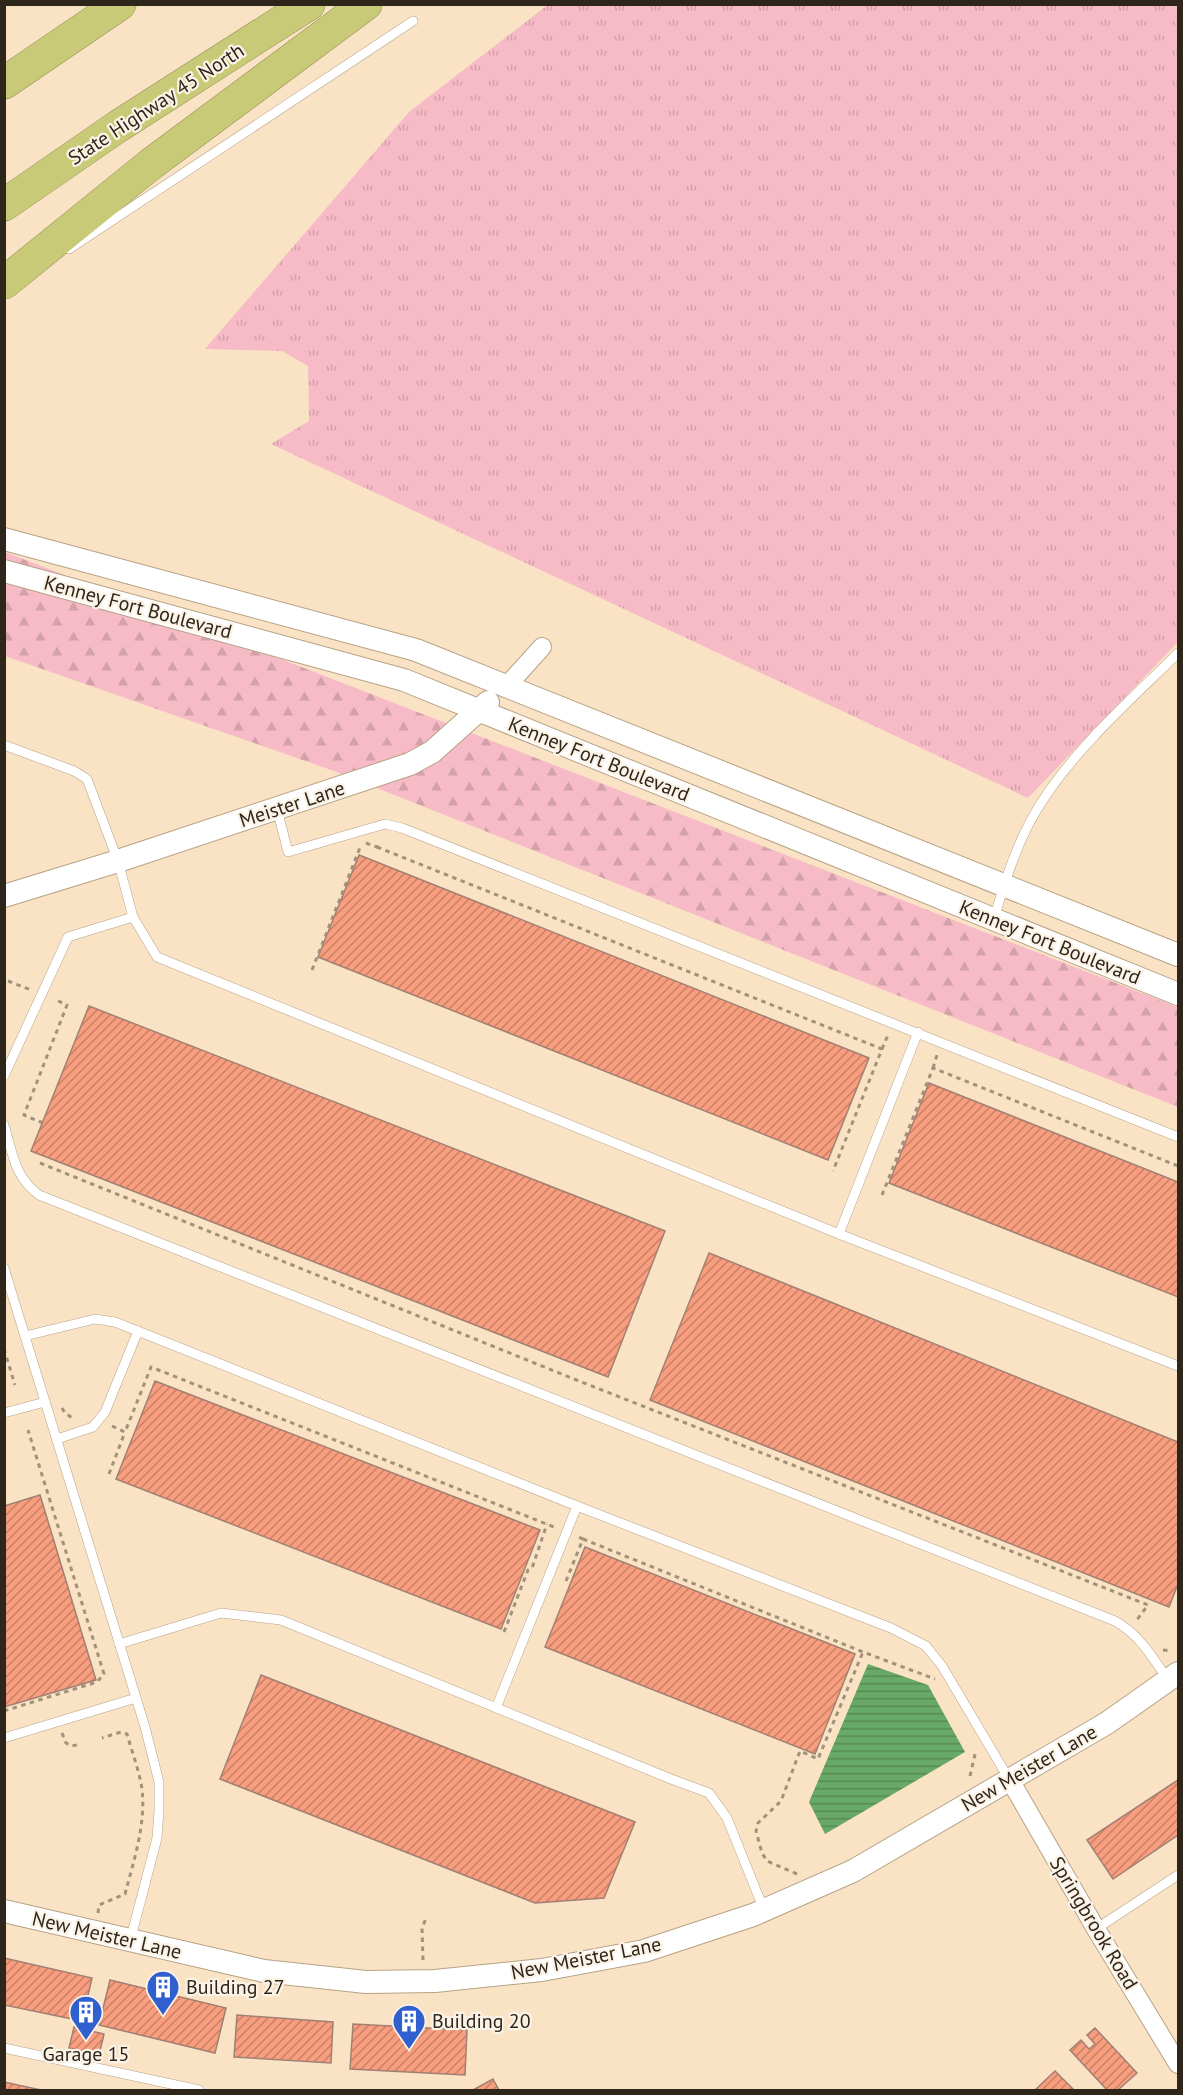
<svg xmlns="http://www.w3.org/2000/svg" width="1183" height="2095" viewBox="0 0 1183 2095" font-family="'PT Sans',sans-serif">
	<defs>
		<pattern id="grass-tufts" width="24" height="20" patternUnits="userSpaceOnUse" patternTransform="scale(1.5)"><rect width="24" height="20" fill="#f6bbc6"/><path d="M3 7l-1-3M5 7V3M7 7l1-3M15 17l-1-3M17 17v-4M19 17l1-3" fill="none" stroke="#d3a1aa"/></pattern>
		<pattern id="forest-firs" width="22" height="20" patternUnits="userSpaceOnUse" patternTransform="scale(1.5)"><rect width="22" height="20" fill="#f6bbc6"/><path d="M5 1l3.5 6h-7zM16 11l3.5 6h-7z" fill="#d3a1aa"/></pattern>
		<pattern id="water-rules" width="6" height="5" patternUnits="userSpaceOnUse" patternTransform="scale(1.5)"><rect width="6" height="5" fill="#69a967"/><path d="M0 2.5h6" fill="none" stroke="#578954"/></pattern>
		<pattern id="building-hatch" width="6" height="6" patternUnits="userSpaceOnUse" patternTransform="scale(1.5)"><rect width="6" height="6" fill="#f89e7e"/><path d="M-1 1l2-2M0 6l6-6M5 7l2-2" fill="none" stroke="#c98166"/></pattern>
	</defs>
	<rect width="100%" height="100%" fill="#fae3c5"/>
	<polygon fill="url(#grass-tufts)" points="549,4 1178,5 1178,642 1028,798 271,444 309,421 308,366 282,351 205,349 409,112"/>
	<polygon fill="url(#forest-firs)" points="5,552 1178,1007 1178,1107 334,771 5,656"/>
	<polygon fill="url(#water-rules)" points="868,1664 928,1685 965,1752 825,1834 809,1802"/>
	<g fill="url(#building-hatch)" stroke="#a27f73" stroke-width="1.5">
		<polygon points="359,855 869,1058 828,1160 318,957"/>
		<polygon points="89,1006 665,1231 608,1377 31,1151"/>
		<polygon points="929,1083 1178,1182 1178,1297 889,1183"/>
		<polygon points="709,1253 1178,1442 1178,1584 1169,1607 650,1400"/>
		<polygon points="155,1381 540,1530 501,1629 116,1479"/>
		<polygon points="40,1495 96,1680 4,1707 4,1506"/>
		<polygon points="585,1547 855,1654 815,1754 545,1647"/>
		<polygon points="261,1675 635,1822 604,1898 535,1903 220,1779"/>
		<polygon points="1178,1780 1178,1835 1113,1879 1087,1840"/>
		<polygon points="4,1958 92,1978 82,2021 4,2005"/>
		<polygon points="110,1980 226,2008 215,2053 99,2025"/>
		<polygon points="237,2015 333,2022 331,2063 234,2057"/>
		<polygon points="353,2024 467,2030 465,2075 350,2069"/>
		<polygon points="74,2027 104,2034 99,2055 69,2048"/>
		<polygon points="1095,2028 1137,2073 1118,2090 1107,2090 1070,2050 1081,2040 1089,2049 1095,2044 1087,2035"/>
		<polygon points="1055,2071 1074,2090 1035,2090"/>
		<polygon points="493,2079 499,2090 473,2090"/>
		<polygon points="4,2082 41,2090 4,2090"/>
	</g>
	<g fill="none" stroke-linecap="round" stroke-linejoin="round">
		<defs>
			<g id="service">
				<polyline points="69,249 413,21"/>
				<polyline points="4,745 74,771 87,779 118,861 133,917 157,957 839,1234 1178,1366"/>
				<polyline points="277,809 288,852 385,824 402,828 1178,1137"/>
				<path d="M994,919c12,-42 26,-86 51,-122 36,-54 88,-99 133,-144"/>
				<polyline points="4,1076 68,937 133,917"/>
				<path d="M4,1125c9,29 10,51 35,70l1076,426c24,13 38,37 53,59"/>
				<polyline points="839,1234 918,1032"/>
				<polyline points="4,1268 145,1727 159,1782 159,1811 157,1838 130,1941"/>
				<polyline points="25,1336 95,1319 115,1322 577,1506 891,1628 926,1646 942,1666 1009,1779"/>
				<polyline points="4,1413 45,1402"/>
				<polyline points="57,1439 93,1427 105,1412 138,1331"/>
				<polyline points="119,1644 221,1613 281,1620 671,1779 709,1793 727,1818 764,1910"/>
				<polyline points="496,1708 577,1506"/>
				<polyline points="4,1738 136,1698"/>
				<polyline points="1096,1929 1178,1875"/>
				<polyline points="4,2048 199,2090"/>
			</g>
			<g id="minor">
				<polyline points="506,687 542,647"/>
				<polyline points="1010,1780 1096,1929 1178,2064"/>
			</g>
			<g id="tertiary">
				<polyline points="4,539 416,650 1178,955"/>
				<polyline points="4,571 404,680 1178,994"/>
				<polyline points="4,896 118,861 410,764 432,752 488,702"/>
				<polyline points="4,1911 264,1971 366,1982 435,1981 542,1970 644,1951 753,1915 853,1871 1107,1723 1178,1673"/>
			</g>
			<g id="motorway">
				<polyline points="4,83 120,4"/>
				<polyline points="4,205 117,127 309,4"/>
				<polyline points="4,283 151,164 366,4"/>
			</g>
		</defs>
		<use href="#service" stroke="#b7a285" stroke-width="10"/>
		<use href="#minor" stroke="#b7a285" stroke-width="20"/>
		<use href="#tertiary" stroke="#b7a285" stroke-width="24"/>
		<use href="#motorway" stroke="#939157" stroke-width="33"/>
		<g stroke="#a2917b" stroke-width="3" stroke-dasharray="4.5 4.5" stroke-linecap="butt">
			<polyline points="366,843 377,847 375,841"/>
			<polyline points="377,847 882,1049 833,1171"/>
			<polyline points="312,970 361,845"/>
			<polyline points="8,981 31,990"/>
			<polyline points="882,1049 888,1035"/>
			<polyline points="933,1068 937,1055"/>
			<polyline points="43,1123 24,1115 67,1005 54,999"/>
			<polyline points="40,1163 574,1379 1148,1605 1136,1621"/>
			<polyline points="882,1195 933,1068 1178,1166"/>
			<polyline points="4,1349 15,1385"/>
			<polyline points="62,1408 65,1413 74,1419"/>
			<polyline points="112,1426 125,1432 151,1367 554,1527"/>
			<polyline points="109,1474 125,1432"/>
			<polyline points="583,1539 863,1652 935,1679"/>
			<polyline points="566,1581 583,1539 578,1537"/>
			<polyline points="504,1632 528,1570 532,1568 547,1524"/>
			<polyline points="1163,1650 1172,1651"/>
			<polyline points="4,1711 97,1682 104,1674 28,1430"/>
			<polyline points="62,1733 66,1743 72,1746 81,1744"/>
			<polyline points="970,1776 976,1750"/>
			<polyline points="797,1874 767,1861 762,1853 756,1831 758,1823 781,1801 800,1751 818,1759 863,1652"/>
			<path d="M98,1913l1,-8 26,-11c9,-34 21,-70 17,-105 -3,-19 -10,-37 -15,-55l-6,-2 -19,6"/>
			<polyline points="423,1960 422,1928 427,1916"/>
		</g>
		<use href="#service" stroke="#fff" stroke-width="9"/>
		<use href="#minor" stroke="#fff" stroke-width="18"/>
		<use href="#tertiary" stroke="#fff" stroke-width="22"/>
		<use href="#motorway" stroke="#c9ca77" stroke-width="32"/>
	</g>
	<defs>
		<symbol id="building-pin" viewBox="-11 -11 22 30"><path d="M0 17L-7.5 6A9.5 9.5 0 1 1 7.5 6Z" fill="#3060cf" stroke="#fcf3e7"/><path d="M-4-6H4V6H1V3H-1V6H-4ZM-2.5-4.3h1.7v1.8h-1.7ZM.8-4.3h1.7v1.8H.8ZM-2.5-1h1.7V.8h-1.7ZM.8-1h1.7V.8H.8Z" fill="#fff"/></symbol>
	</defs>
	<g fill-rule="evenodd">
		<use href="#building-pin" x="144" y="1968" width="38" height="52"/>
		<use href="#building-pin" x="67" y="1993" width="38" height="52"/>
		<use href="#building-pin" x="390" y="2002" width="38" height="52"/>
	</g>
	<g text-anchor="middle" stroke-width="4.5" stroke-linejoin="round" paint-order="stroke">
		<g font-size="20" fill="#2f261b" stroke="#fcf3e7">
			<text transform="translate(156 104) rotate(-33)" y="7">State Highway 45 North</text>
			<text transform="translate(138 607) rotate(15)" y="7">Kenney Fort Boulevard</text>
			<text transform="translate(599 759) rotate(22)" y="7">Kenney Fort Boulevard</text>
			<text transform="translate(292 804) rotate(-18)" y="7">Meister Lane</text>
			<text transform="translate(1050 942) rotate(22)" y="7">Kenney Fort Boulevard</text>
			<text transform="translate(1029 1768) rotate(-30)" y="7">New Meister Lane</text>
			<text transform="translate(1094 1923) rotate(59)" y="7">Springbrook Road</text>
			<text transform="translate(107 1935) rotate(13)" y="7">New Meister Lane</text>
			<text transform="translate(586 1958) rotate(-11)" y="7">New Meister Lane</text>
		</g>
		<g font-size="20" fill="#2f261b" stroke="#fcf3e7" text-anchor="start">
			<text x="186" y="1994">Building 27</text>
			<text x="432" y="2028">Building 20</text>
			<text x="86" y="2061" text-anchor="middle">Garage 15</text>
		</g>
	</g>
	<rect width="1183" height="2095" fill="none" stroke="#2f261b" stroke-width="12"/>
</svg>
